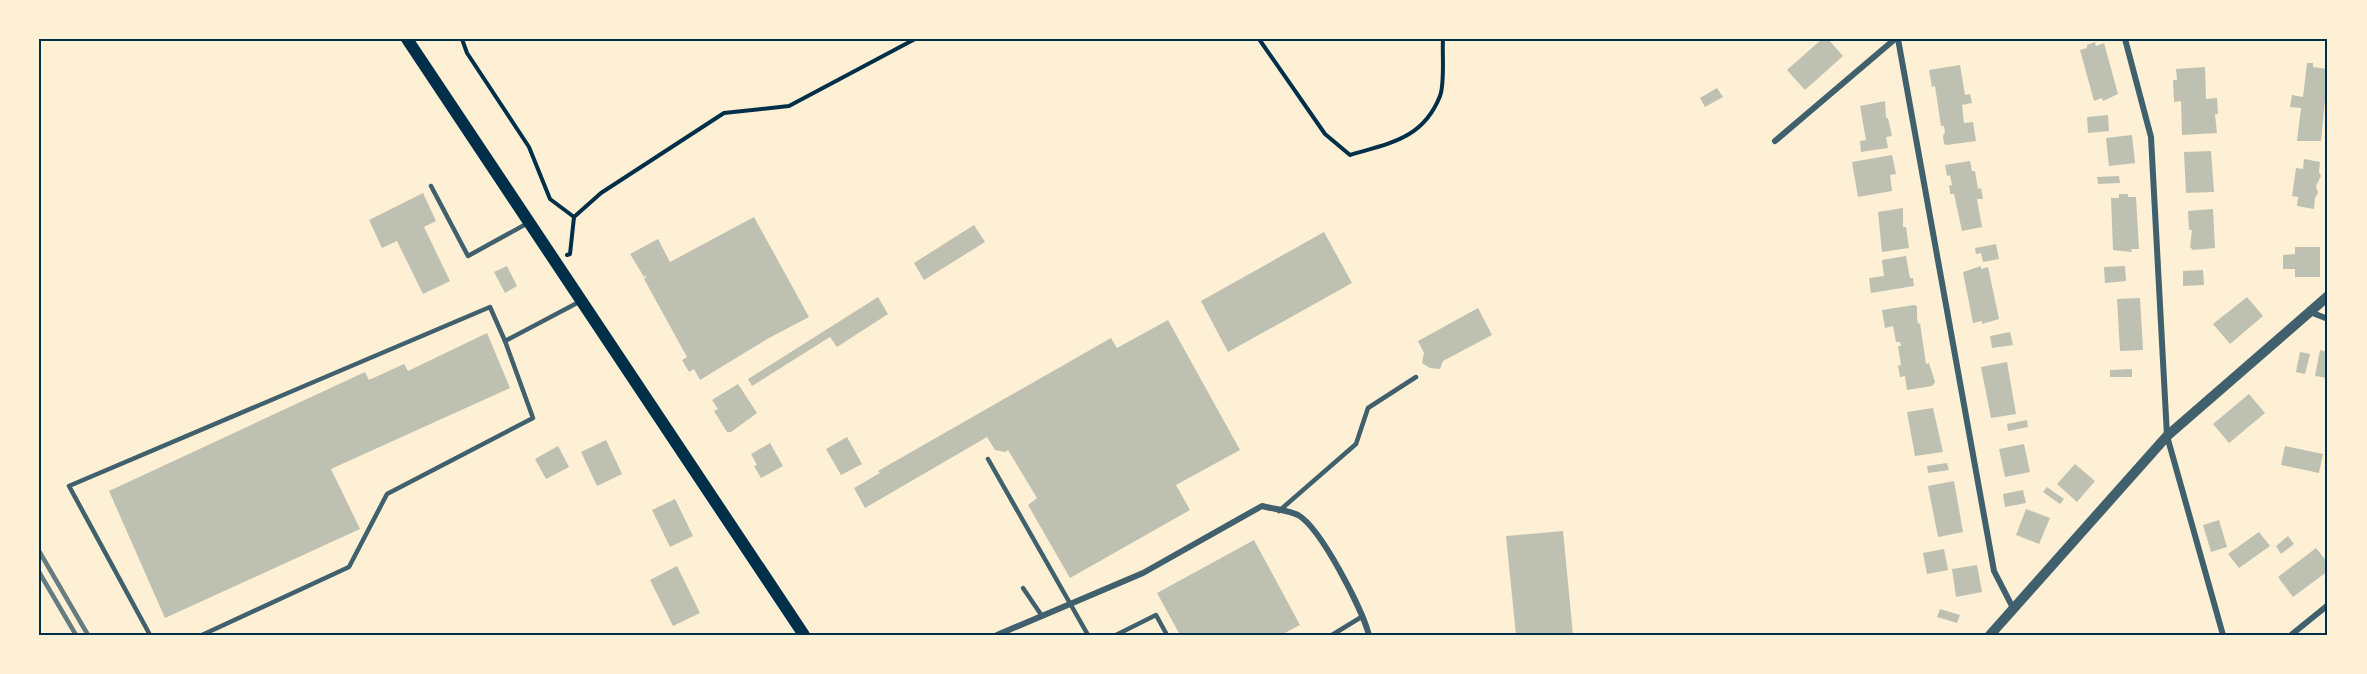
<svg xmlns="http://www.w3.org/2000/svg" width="2367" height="674" viewBox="0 0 2367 674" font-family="Rubik,sans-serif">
	<rect width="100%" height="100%" fill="#fdf0d5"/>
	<g fill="#bec0b2">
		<polygon points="1822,39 1828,39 1843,56 1805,90 1787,70"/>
		<polygon points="2095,42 2096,46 2104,43 2118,94 2103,101 2102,98 2094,101 2080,50 2087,48 2087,45"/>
		<polygon points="2307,63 2313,63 2313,67 2328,69 2321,141 2297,141 2301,108 2290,107 2292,95 2303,97"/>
		<polygon points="1960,65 1965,95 1970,94 1972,103 1962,105 1964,123 1973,122 1976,141 1947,145 1944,144 1943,136 1945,132 1944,126 1941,126 1935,86 1932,87 1929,70"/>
		<polygon points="2205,67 2206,99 2217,98 2218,114 2215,114 2217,133 2182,135 2181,101 2174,102 2173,80 2177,80 2176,69"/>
		<polygon points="1717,88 1723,97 1705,107 1700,98"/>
		<polygon points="1885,101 1886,118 1888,118 1892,136 1886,137 1888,148 1861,152 1860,141 1866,140 1860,106"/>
		<polygon points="2108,115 2109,131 2088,133 2087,117"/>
		<polygon points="2132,135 2135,163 2109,166 2106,138"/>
		<polygon points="2211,151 2214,192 2186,193 2184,152"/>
		<polygon points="1892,155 1896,174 1890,175 1892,191 1858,197 1852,162"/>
		<polygon points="2304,159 2320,162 2319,172 2321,176 2316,186 2318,193 2315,198 2314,209 2297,206 2298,197 2292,196 2296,168 2303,169"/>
		<polygon points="1970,161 1972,171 1975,171 1978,189 1981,188 1983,199 1977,199 1982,227 1962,231 1954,194 1950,194 1950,191 1949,186 1952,185 1950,175 1947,176 1945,165"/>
		<polygon points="2119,176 2120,183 2098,184 2097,177"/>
		<polygon points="423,193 436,221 424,227 450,281 423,294 397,241 382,248 369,220"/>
		<polygon points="2119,194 2128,194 2128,197 2136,197 2139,249 2131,249 2132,252 2113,250 2111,198 2119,198"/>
		<polygon points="1903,208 1903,227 1906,227 1909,248 1882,252 1878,212"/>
		<polygon points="2213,209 2215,248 2193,250 2190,247 2192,230 2189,230 2188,211"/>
		<polygon points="754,217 809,317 769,338 700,380 694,369 689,372 682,360 687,357 644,279 646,277 646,275 644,277 630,254 658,239 670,262"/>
		<polygon points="974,225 985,242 924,280 914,263"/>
		<polygon points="1324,232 1352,283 1228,352 1201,301"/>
		<polygon points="1996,244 1999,259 1983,262 1981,253 1976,254 1975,248"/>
		<polygon points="2295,247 2320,247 2320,277 2295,277 2295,269 2283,269 2283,255 2295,254"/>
		<polygon points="1906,256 1910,278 1913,278 1914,286 1871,293 1869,278 1884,276 1882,260"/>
		<polygon points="507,266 517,286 505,293 494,272"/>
		<polygon points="1981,266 1981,269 1988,267 1999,319 1982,324 1982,321 1973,323 1963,272"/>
		<polygon points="2125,266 2126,281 2105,283 2104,267"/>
		<polygon points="2203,270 2204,285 2183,286 2183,271"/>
		<polygon points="878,297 888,314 837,347 830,337 752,386 748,379"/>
		<polygon points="2247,297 2263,316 2230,344 2213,324"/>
		<polygon points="2140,298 2143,350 2120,351 2117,299"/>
		<polygon points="1914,305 1917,306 1917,317 1918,324 1920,323 1926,364 1929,363 1935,382 1932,386 1907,390 1905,376 1900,377 1898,366 1901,365 1898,346 1901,346 1900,342 1896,342 1893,326 1885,328 1882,310"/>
		<polygon points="1478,308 1492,335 1443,361 1440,369 1430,368 1422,363 1424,353 1418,341"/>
		<polygon points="1168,320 1240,450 1176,485 1190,510 1070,578 1028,505 1037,498 1008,450 1005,452 995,450 987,437 865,508 854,488 880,473 878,471 1111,338 1117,348"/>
		<polygon points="2010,332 2013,345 1992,348 1990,336"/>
		<polygon points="487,333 510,388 331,469 360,529 165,618 109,491 365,372 369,380 404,364 408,371"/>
		<polygon points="2320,350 2328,352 2328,378 2315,376"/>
		<polygon points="2300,352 2310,354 2305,374 2296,372"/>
		<polygon points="2007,362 2016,414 1991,418 1981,367"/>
		<polygon points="2132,369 2132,377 2110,377 2110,370"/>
		<polygon points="738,384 757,413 731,432 727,432 714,411 718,409 712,400"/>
		<polygon points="2249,394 2265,413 2229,443 2213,424"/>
		<polygon points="1933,408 1943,452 1915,456 1907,412"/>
		<polygon points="2027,420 2028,427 2008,431 2007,424"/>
		<polygon points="847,437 862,464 841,475 826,449"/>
		<polygon points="606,440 622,474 597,486 581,452"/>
		<polygon points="770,443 783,466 761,478 754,466 757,465 751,454"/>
		<polygon points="2024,444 2030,472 2005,477 1999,449"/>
		<polygon points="558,446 569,467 546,479 535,459"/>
		<polygon points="2285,446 2323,454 2319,473 2281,465"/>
		<polygon points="1947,463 1949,470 1928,473 1927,466"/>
		<polygon points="2075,464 2095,481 2077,502 2057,484"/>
		<polygon points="1954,481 1963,532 1938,537 1928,486"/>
		<polygon points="2047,487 2064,499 2060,504 2043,492"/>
		<polygon points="2023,490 2026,503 2005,507 2003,494"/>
		<polygon points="675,499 693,536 670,547 652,510"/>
		<polygon points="2026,509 2050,518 2039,544 2016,535"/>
		<polygon points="2219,520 2227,547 2211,552 2203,525"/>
		<polygon points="1563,531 1573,635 1516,635 1506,536"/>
		<polygon points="2259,532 2270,546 2239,568 2228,554"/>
		<polygon points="2288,536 2294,544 2281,554 2276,546"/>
		<polygon points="1254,540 1300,625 1281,635 1180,635 1157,593"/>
		<polygon points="2316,548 2328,563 2328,571 2293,597 2278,577"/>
		<polygon points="1944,549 1948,570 1927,574 1923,553"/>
		<polygon points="1977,565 1982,592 1956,597 1952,569"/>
		<polygon points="677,566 700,613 673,626 650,580"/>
		<polygon points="1940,609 1960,615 1957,623 1937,617"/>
	</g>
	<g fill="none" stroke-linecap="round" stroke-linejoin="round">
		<g stroke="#003049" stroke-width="4">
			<polyline points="462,39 467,53 529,147 550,199 574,217"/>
			<path d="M1259,39l66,95 25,21c40,-12 73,-16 90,-59 5,-13 2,-42 3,-57"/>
			<polyline points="567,255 570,254 574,217 601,193 724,113 789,106 915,39"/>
		</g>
		<g stroke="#3f606c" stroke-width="4.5">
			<polyline points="431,186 468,256 528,223"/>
			<polyline points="988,459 1088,635"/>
			<polyline points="1279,511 1356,444 1368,408 1416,377"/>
			<polyline points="1023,588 1042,616"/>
			<polyline points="150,635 69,486 490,307 505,341 579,302"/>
			<polyline points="202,635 349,567 387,494 533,418 505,341"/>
			<polyline points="1116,635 1156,615 1167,635"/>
			<polyline points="1332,635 1363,616"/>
		</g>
		<g stroke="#3f606c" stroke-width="6">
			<polyline points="1898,39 1994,571 2013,608"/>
			<polyline points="2125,39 2151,137 2167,436 2223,635"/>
			<polyline points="1775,141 1895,39"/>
			<polyline points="2310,312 2328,319"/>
			<path d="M997,635l146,-62 119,-67c11,3 26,4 36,9 23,13 64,94 71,120"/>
			<polyline points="2291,635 2328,605"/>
		</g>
		<polyline stroke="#3f606c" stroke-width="10" points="1990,635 2167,436 2328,296"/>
		<polyline stroke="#003049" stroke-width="12" points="407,39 804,635"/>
		<g stroke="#657d81" stroke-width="4.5">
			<polyline points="39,551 88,635"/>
			<polyline points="39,572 76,635"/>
		</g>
	</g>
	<rect width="2367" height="674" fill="none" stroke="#fdf0d5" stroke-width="81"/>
	<rect x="40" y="40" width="2286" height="594" fill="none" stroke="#003049" stroke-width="2"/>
</svg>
